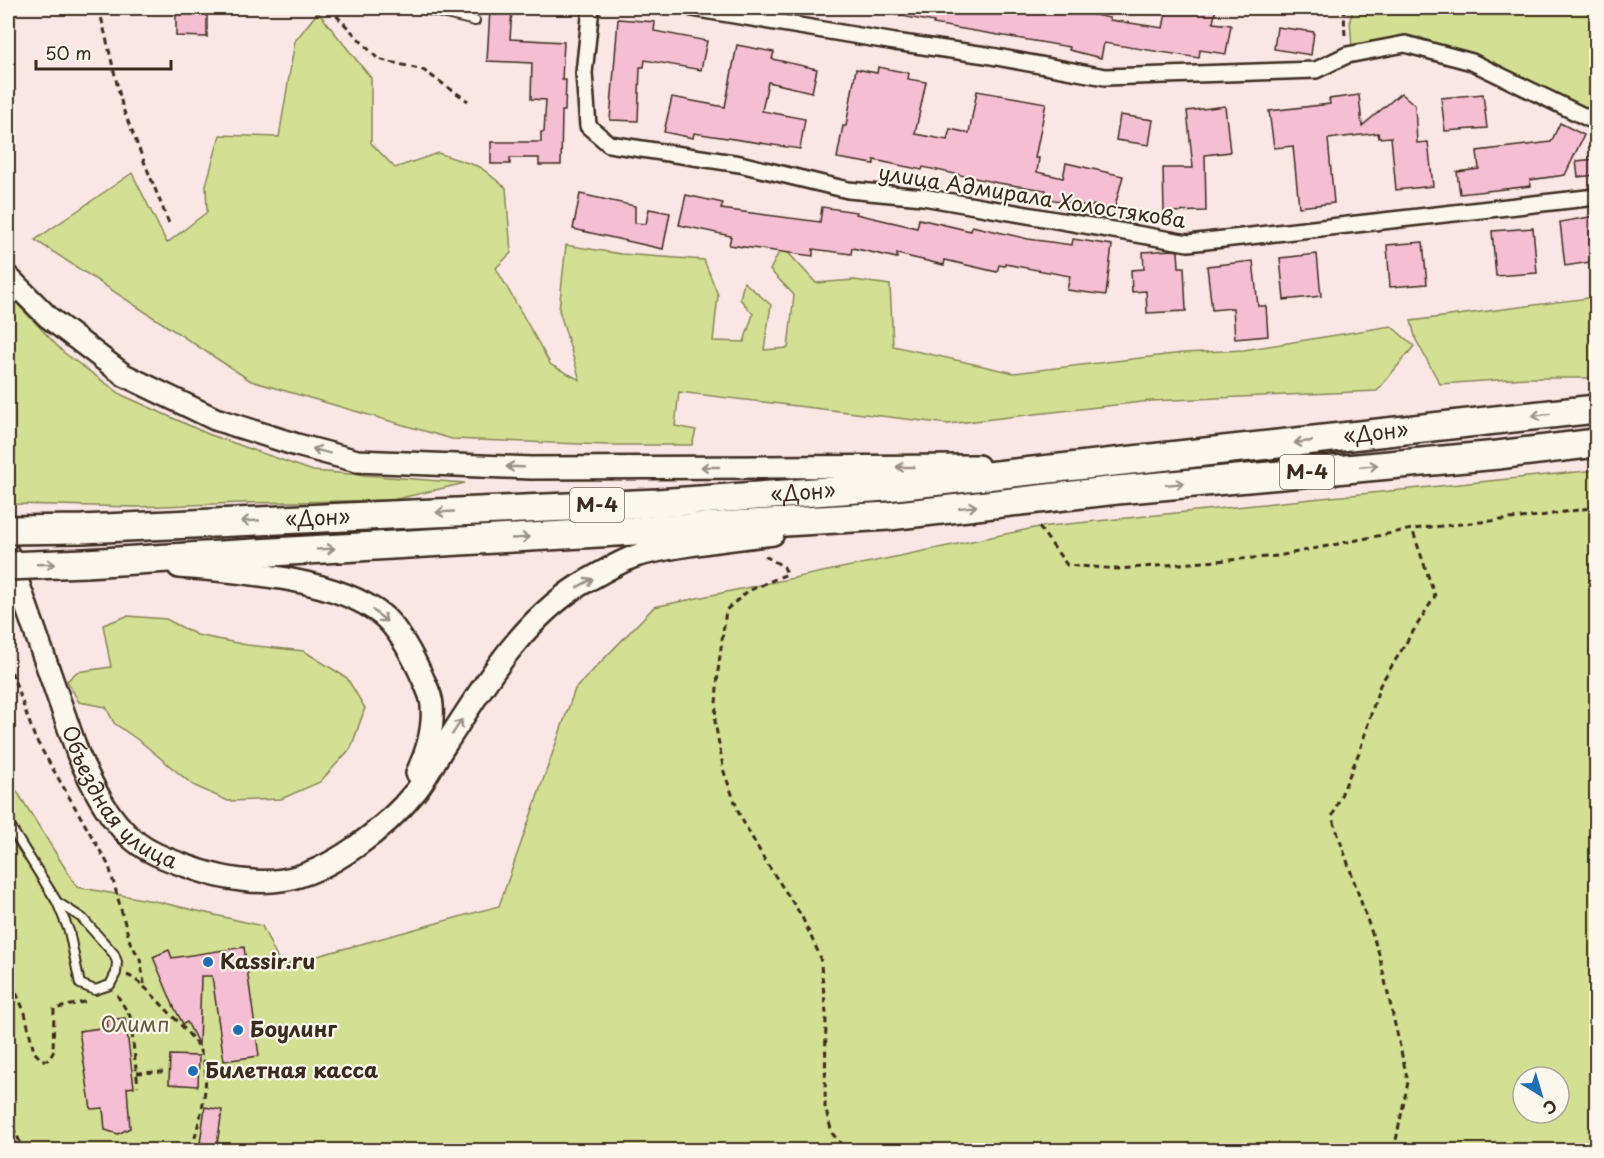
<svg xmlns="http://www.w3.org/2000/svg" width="1604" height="1158" viewBox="0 0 1604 1158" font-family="'Playpen Sans',sans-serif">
	<rect width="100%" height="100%" fill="#fae6e4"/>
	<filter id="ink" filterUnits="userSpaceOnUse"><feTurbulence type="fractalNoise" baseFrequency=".0167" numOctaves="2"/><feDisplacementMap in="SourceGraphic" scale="12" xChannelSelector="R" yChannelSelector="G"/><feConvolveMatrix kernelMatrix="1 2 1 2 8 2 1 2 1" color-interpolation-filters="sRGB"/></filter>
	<g filter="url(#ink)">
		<g fill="#d3e093" stroke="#878558" stroke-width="1.5" fill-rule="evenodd">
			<polygon points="1354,8 1596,8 1596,111 1420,37 1352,48 1350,19"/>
			<polygon points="318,12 371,78 371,143 395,168 438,153 480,167 506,188 511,253 496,268 551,365 580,380 559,310 566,245 621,254 704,260 718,295 713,341 744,342 753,314 740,299 744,282 771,305 764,350 788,348 794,295 770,270 782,246 816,283 854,280 890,285 893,346 1014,373 1183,353 1244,350 1391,326 1414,346 1377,391 1151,401 948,424 679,392 675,426 696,430 692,445 607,445 452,439 251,381 35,240 132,173 167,243 207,212 206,185 220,135 279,137 295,41"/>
			<polygon points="8,294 63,352 122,395 208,434 313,471 465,483 393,500 241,503 136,507 13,504 8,480"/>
			<polygon points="1596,297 1596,378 1526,378 1440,384 1416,340 1411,321"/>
			<path d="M1596,470v680h-1588v-373l69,110 82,15 103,24 19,40 218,-60 76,-217 79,-82 385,-80zM1523,1077h36v36h-36z"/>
			<polygon points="127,616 166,619 197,635 247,645 304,651 347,678 365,708 351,748 320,782 281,799 228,801 193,785 141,742 114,723 106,707 79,702 67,681 77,672 111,667 103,625"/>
		</g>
		<g fill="#f6bed3" stroke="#3b2a1e" stroke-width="1.5">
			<polygon points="897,8 1061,8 1110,18 1110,20 1163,28 1167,8 1216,8 1213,23 1231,25 1226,54 1200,50 1199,58 1104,43 1101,58 1069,50 1070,47 933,24 934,22 896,15"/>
			<polygon points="490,9 512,10 510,39 564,42 562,80 566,80 565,111 562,111 561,165 539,165 539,158 510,158 510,164 491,164 491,142 541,142 541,132 544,132 546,100 531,99 532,63 487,61"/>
			<polygon points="176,12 207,12 207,37 176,36"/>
			<polygon points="618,19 655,22 654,31 707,41 701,70 645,60 644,67 640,67 638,121 610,120"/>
			<polygon points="1277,27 1314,32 1311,55 1274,49"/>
			<polygon points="737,45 774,52 772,59 817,69 812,92 768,82 762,111 805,119 800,149 694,133 693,138 664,132 672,97 725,107"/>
			<polygon points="878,67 909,73 908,79 926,82 915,134 947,140 950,129 969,133 977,91 1046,103 1035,158 1039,158 1037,172 1063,178 1066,163 1123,176 1114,210 1093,205 1092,207 1044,198 1046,190 998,183 923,167 922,170 874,160 874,164 837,158 843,126 846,126 856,69 877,73"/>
			<polygon points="1401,93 1415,105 1417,143 1428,142 1433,186 1396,190 1391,137 1379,138 1378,133 1328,139 1334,203 1299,207 1293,146 1274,148 1269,111 1330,104 1329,99 1359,95 1362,126"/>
			<polygon points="1483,94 1487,128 1445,131 1441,98"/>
			<polygon points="1225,106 1230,152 1205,155 1206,211 1164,212 1163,168 1193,168 1187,111"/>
			<polygon points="1120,115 1153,120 1149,145 1116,140"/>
			<polygon points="1560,123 1584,135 1565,175 1530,180 1531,186 1460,194 1457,172 1479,169 1477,151 1551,142"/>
			<polygon points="1596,159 1596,175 1578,177 1576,161"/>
			<polygon points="580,194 635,206 635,223 646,224 649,209 670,213 663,249 573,229"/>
			<polygon points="686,195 723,203 721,209 820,222 822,207 857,212 856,214 917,228 919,219 971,231 972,226 1028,239 1072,245 1073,239 1112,245 1106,295 1067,290 1070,276 1005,264 1005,266 999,265 997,272 945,260 944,265 897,254 897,258 852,248 851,254 813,249 813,256 729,245 731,236 679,225"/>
			<polygon points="1596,216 1596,261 1565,266 1560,222"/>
			<polygon points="1533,228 1537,273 1496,276 1492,231"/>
			<polygon points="1423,242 1427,284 1390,287 1387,245"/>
			<polygon points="1172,250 1178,251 1179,267 1184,267 1186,311 1147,313 1146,291 1132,292 1131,270 1144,269 1143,252"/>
			<polygon points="1317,254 1321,296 1284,300 1280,258"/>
			<polygon points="1253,261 1258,306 1266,306 1268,336 1235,339 1233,308 1212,310 1207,266"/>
			<polygon points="244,947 259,1056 224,1061 212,976 201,976 199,1045 187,1022 183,1024 173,1005 153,957 169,950 172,958"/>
			<polygon points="125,1018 134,1087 127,1088 130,1128 118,1134 105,1130 103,1108 91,1109 79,1031 108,1027 107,1020"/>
			<polygon points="170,1055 199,1056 198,1086 169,1084"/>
			<polygon points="205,1107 222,1110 217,1145 200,1143"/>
		</g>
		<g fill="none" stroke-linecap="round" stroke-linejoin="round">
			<defs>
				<g id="lane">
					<polyline points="421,8 475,21"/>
					<polyline points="8,823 57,902 69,931 80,984 95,990 110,985 116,973 117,962 114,954 82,918 57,902"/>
				</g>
				<g id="street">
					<polyline points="591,8 584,73 588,126 609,144 740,164 848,190 923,197 1188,243 1596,197"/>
					<polyline points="692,8 895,42 986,55 1105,77 1316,70 1347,55 1405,44 1472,62 1596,122"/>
				</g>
				<g id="secondary">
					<polyline points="8,277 48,317 124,375 215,419 297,445 357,461 531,468 978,466"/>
					<path id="s1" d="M8,554l70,200c16,36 36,78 72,97 16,9 34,14 51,20 24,8 56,13 81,9 48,-7 104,-52 134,-89 11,-14 19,-31 29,-46 38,-58 73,-120 133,-159 12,-7 48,-28 61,-31 43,-11 90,-15 134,-21"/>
					<path d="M179,567c59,5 155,10 203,48 16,13 29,38 38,57 4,10 12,23 12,34 2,23 -5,46 -15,67"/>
				</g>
				<g id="highway">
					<path id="s2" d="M8,530l74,-1 575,-26 229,-16 710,-78"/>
					<polyline points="85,563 889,516 1117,490 1498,455 1596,443"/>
				</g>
			</defs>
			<use href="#lane" stroke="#3b2a1e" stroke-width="12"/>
			<use href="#street" stroke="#3b2a1e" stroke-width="20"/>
			<use href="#secondary" stroke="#3b2a1e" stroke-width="26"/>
			<use href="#highway" stroke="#3b2a1e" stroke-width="32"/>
			<g stroke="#3b2a1e" stroke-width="3" stroke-dasharray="6 4.5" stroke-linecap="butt">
				<polyline points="99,8 123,109 170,226"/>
				<polyline points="329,8 378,59 423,70 468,101"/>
				<polyline points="1344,8 1345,39"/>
				<polyline points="1039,527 1067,565 1118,569 1278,556 1412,529 1540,516 1596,507"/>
				<polyline points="765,556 784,567 787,574 748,591 726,610 718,671 715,722 724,772 740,816 766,862 801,915 820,956 826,1013 825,1107 832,1133 846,1150"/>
				<polyline points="8,662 35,738 109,866 130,942 140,959 145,989"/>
				<polyline points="8,933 15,990"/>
				<path d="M127,975c14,6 27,22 38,33 12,13 27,27 35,43 14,29 -2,70 -8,99"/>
				<polyline points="8,992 15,990 25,1013 34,1052 42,1060 48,1060 53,1053 54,1009 88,1001"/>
				<polyline points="117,995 130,1016 138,1086"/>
				<polyline points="137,1073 163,1072"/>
				<polyline points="8,1118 21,1144 29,1150"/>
				<polyline points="1394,1150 1408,1082 1379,954 1332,817 1360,750 1380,685 1435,596 1412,529"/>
			</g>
			<use href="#lane" stroke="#fbf7ec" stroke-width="8"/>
			<use href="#street" stroke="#fbf7ec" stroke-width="15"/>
			<use href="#secondary" stroke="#fbf7ec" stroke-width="21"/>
			<use href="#highway" stroke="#fbf7ec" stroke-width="27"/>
			<defs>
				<polyline id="highway-bridge" points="8,566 85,563"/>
			</defs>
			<use href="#highway-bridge" stroke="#3b2a1e" stroke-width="32" stroke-linecap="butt"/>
			<use href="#highway-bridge" stroke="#fbf7ec" stroke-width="27"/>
		</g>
		<defs><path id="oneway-shaft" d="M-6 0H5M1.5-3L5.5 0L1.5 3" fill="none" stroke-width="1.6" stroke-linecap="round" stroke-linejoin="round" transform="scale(1.5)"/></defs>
		<g stroke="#9b9085">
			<use href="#oneway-shaft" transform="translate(1541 415) rotate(173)"/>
			<use href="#oneway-shaft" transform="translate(1303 442) rotate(174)"/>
			<use href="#oneway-shaft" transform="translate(321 451) rotate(-165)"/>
			<use href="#oneway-shaft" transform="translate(1369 466) rotate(-5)"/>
			<use href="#oneway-shaft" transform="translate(515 467) rotate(-178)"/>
			<use href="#oneway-shaft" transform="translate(710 467) rotate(180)"/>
			<use href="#oneway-shaft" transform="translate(905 467) rotate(180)"/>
			<use href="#oneway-shaft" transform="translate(1175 484) rotate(-5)"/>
			<use href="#oneway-shaft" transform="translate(968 507) rotate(-7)"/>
			<use href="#oneway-shaft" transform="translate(445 512) rotate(177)"/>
			<use href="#oneway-shaft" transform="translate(250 521) rotate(177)"/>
			<use href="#oneway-shaft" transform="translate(521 538) rotate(-3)"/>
			<use href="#oneway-shaft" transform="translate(326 549) rotate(-3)"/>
			<use href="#oneway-shaft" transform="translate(46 564) rotate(-2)"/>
			<use href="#oneway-shaft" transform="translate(585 583) rotate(-29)"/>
			<use href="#oneway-shaft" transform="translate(380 616) rotate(39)"/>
			<use href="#oneway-shaft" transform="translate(457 727) rotate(-57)"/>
		</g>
	</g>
	<g fill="#1f6fb2" stroke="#fbf7ec" stroke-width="2">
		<circle cx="208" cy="962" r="6"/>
		<circle cx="238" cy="1030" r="6"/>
		<circle cx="193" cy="1071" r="6"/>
	</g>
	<g text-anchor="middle" stroke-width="4.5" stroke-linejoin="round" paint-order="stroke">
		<g fill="#fbf7ec" stroke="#75685c" stroke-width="1.5">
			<rect x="1280" y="455" width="54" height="34" rx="4.5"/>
			<rect x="570" y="488" width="54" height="34" rx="4.5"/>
		</g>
		<g font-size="20" font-weight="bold" fill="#3b2a1e">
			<text x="1307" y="479">М-4</text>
			<text x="597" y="512">М-4</text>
		</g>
		<g font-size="21" fill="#3b2a1e" stroke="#fbf7ec">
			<text transform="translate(1032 197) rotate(9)" y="7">улица Адмирала Холостякова</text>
			<text dy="7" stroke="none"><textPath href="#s2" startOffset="1372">«Дон»</textPath></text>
			<text dy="7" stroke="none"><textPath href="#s2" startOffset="796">«Дон»</textPath></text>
			<text dy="7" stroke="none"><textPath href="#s2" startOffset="310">«Дон»</textPath></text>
			<text dy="7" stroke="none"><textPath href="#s1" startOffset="273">Объездная улица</textPath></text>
		</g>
		<g font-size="21" font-weight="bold" fill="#3b2a1e" stroke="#fbf7ec" text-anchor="start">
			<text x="220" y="969">Kassir.ru</text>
			<text x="250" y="1037">Боулинг</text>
			<text x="205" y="1078">Билетная касса</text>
		</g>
		<g font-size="21" fill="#61583b" stroke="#fbf7ec">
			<text x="135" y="1032">Олимп</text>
		</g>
	</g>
	<rect width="1604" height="1158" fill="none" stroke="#fbf7ec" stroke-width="30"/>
	<rect x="15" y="15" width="1574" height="1128" fill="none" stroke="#3b2a1e" stroke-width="2" filter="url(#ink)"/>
	<g transform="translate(1541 1095) rotate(143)"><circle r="28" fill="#fbf7ec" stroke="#aea59a" stroke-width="1.5"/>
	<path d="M0-4.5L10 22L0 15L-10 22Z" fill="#1f6fb2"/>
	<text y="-9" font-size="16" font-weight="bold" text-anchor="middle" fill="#3b2a1e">С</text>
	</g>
	<path d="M36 60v9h135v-9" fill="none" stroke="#3b2a1e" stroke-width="3"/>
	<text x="45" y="60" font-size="18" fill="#3b2a1e" stroke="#fbf7ec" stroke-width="4.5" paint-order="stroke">50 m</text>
</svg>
